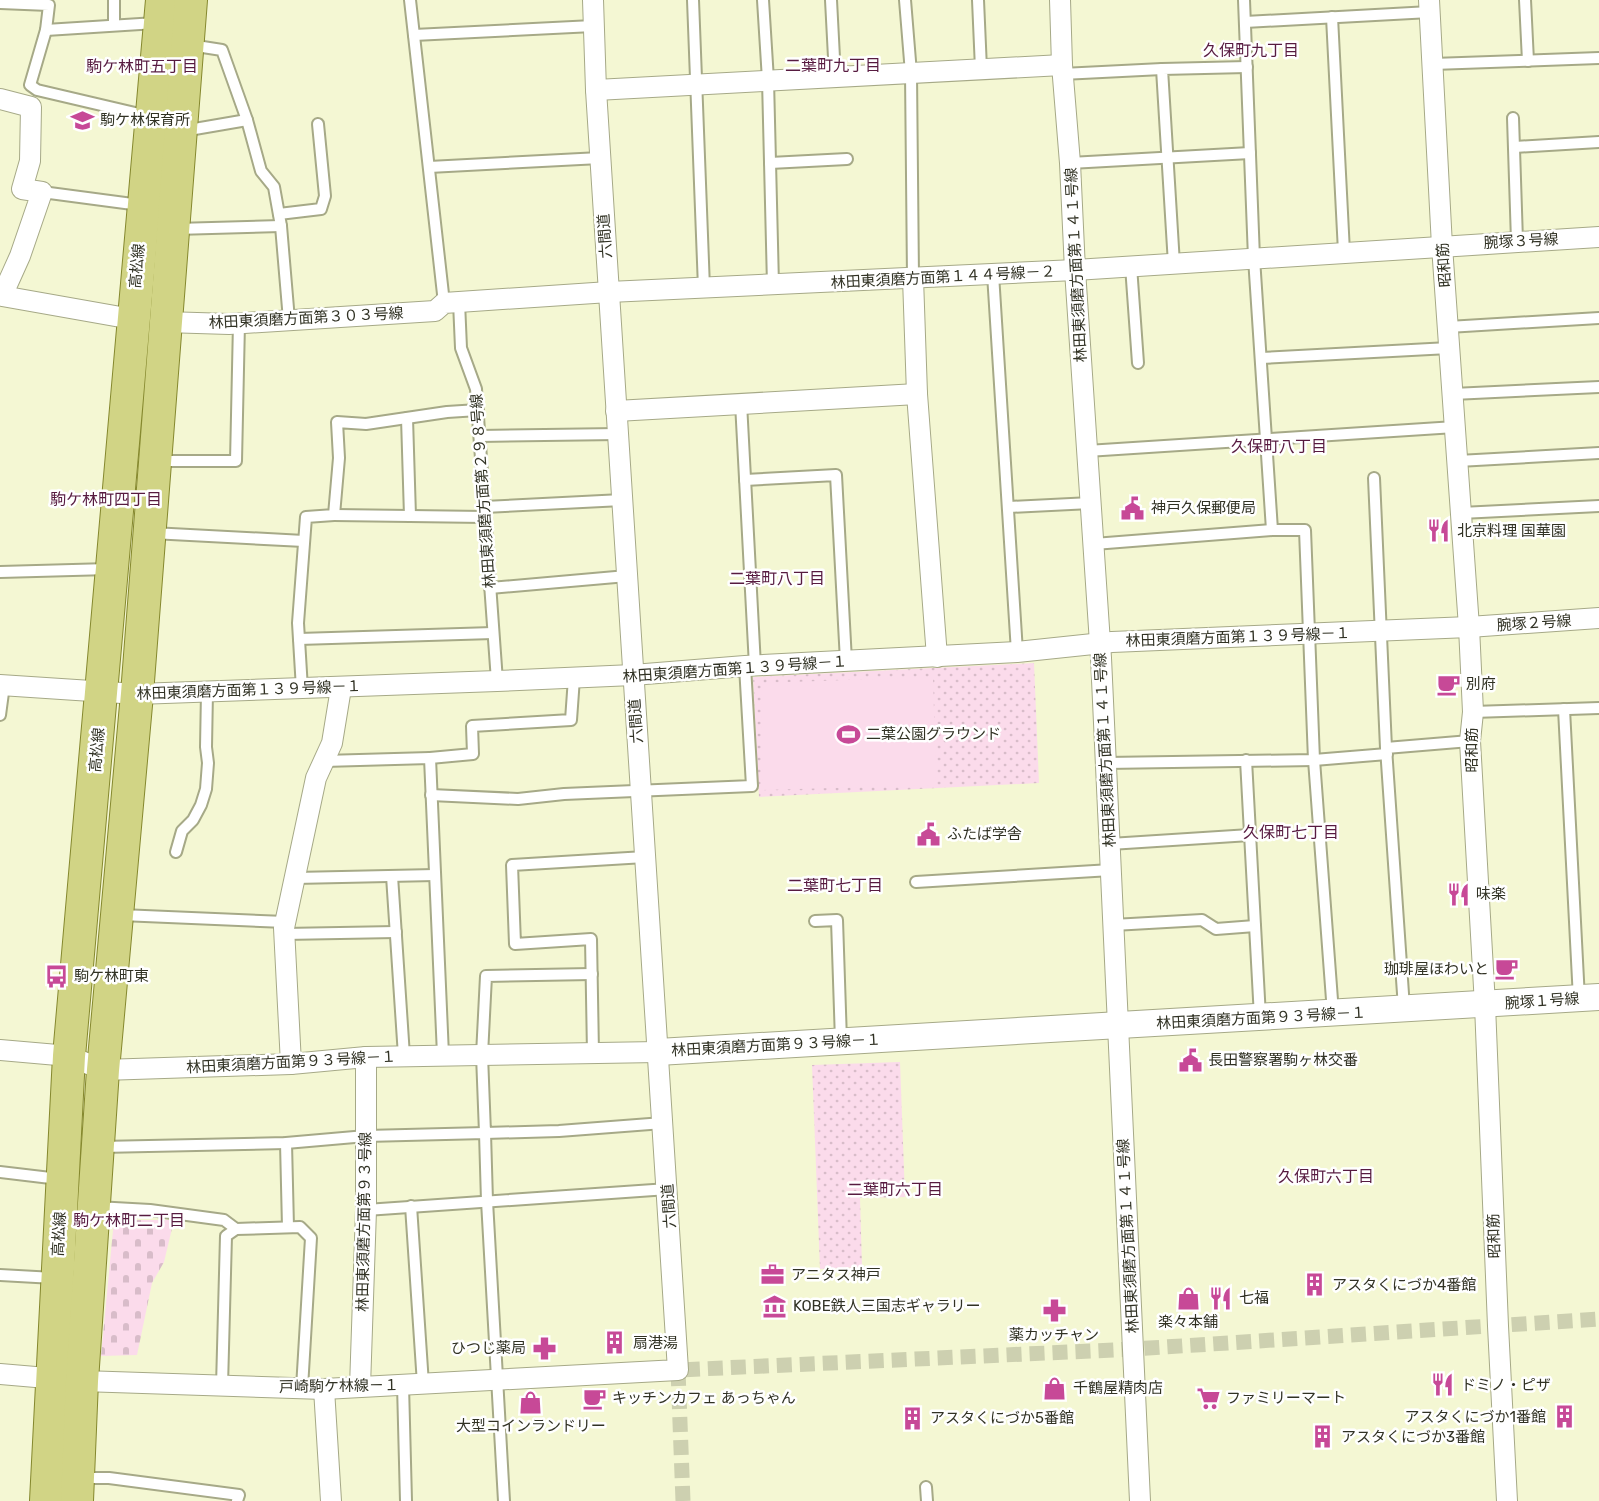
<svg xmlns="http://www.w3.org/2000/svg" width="1599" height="1501" viewBox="0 0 1599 1501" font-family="Rubik,'Noto Sans JP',sans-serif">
	<defs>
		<pattern id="cemetery-stones" width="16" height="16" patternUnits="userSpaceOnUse" patternTransform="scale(1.5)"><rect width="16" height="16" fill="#fbdbeb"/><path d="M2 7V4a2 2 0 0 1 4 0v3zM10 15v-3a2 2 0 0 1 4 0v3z" fill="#d8bcc9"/></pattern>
		<pattern id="park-dots" width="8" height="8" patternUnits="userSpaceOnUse" patternTransform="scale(1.5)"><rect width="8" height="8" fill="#fbdbeb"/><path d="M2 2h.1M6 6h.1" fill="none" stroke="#d8bcc9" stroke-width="1.8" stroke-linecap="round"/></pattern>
	</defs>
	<rect width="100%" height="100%" fill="#f4f7d3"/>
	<polygon fill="url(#cemetery-stones)" points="114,1220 174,1220 164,1262 152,1283 137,1355 101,1356"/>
	<g fill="url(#park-dots)">
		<polygon points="1034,663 1039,783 759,797 753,677"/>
		<polygon points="900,1062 905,1197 860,1198 862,1267 820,1269 812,1065"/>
	</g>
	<polygon fill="#fbdbeb" points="933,677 936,785 763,790 761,683"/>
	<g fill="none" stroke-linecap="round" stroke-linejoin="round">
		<polyline stroke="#cdd0b0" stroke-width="15" stroke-dasharray="15 8" stroke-linecap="butt" points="683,1501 678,1370 1134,1349 1599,1319"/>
		<defs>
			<g id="service">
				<polyline points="410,0 444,303"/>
				<polyline points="693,0 704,288"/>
				<polyline points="763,0 768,80 773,285"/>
				<polyline points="831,0 835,77"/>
				<polyline points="905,0 911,73 913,278"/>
				<polyline points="978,0 981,69"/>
				<polyline points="1244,0 1254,258 1272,530"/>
				<polyline points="1525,0 1528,61"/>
				<polyline points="0,3 49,5 46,30 30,85 37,90 148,116"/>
				<polyline points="1332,17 1344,252"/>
				<polyline points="1245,22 1430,12"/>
				<polyline points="114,24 114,0"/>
				<polyline points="46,30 156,23"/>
				<polyline points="414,35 593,26"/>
				<polyline points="190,45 222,50 247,120 261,171 274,187 281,226 289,320"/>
				<polyline points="1433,64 1599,58"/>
				<polyline points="1062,74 1162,69"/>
				<polyline points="1513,118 1517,241"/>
				<polyline points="183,131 247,120"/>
				<polyline points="1515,147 1599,142"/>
				<polyline points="770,163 847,159"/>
				<polyline points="1070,163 1250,153"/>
				<polyline points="429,167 600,158"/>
				<polyline points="42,192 140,205"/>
				<polyline points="279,214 321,209 325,196 318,124"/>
				<polyline points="176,229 281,226"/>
				<polyline points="1174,264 1162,69 1247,67"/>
				<polyline points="1131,266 1138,363"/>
				<polyline points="993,274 1017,652"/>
				<polyline points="459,302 461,348 476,389 497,681"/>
				<polyline points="1448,327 1599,318"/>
				<polyline points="1261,358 1449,348"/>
				<polyline points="1453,394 1599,387"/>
				<polyline points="741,403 755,666"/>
				<polyline points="480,436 618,434"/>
				<polyline points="1087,451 1455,427"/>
				<polyline points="158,461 236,461 239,323"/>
				<polyline points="1458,461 1599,453"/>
				<polyline points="1374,478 1386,748 1404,1008"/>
				<polyline points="745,480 836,475 846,661"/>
				<polyline points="484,507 622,500"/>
				<polyline points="1009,507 1091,503"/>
				<polyline points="1461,513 1599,506"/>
				<polyline points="334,515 410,516 407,418"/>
				<polyline points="410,516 484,517"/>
				<polyline points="152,533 304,541"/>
				<polyline points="1094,544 1272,530 1305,530 1314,760 1333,1013"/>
				<polyline points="0,572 109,569"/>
				<polyline points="490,588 627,576"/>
				<polyline points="299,639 493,633"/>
				<polyline points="302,689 298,623 306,517 334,515 339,458 337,422 366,424 447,412 478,410"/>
				<polyline points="1564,709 1579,999"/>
				<polyline points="1473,712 1599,708"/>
				<polyline points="0,715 4,685"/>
				<polyline points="1386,748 1470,741"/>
				<polyline points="430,758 473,754 472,726 571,720 574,678"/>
				<polyline points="1246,760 1260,1017"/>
				<polyline points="324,761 430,758 443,1055"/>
				<polyline points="1106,763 1314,760 1387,754"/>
				<polyline points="431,795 518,799 564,794 752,786 745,666"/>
				<polyline points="1110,844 1250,835"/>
				<polyline points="176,852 182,831 193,820 201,805 206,789 208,763 206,747 207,692"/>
				<polyline points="392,876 404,1056"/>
				<polyline points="295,878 435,875"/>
				<polyline points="916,882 1111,870"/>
				<polyline points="121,915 285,922"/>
				<polyline points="815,921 837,920 841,1041"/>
				<polyline points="1113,925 1202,920 1216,929 1255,926"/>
				<polyline points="284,934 396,932"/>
				<polyline points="592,974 486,976 482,1055 485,1133 559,1131 663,1123"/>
				<polyline points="593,1053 591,939 515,944 512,865 645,857"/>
				<polyline points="286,1143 288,1227"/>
				<polyline points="101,1147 286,1143 366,1136 485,1133 487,1201 504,1501"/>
				<polyline points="0,1172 59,1179"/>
				<polyline points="411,1206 423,1384"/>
				<polyline points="96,1207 150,1210 224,1220 236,1229"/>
				<polyline points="366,1210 668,1189"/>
				<polyline points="0,1275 54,1278"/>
				<polyline points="403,1385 406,1501"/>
				<polyline points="222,1386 226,1236 236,1229 300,1227 311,1238 302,1388"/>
				<polyline points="81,1478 109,1478 239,1495 237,1501"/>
				<polyline points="926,1487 927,1501"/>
			</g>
			<g id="minor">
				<polyline points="1060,0 1062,65 1070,163 1075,270 1101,658 1140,1501"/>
				<polyline points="1429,0 1442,246 1469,627 1473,712 1470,741 1485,1005 1498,1326 1507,1501"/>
				<polyline points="596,90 1062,65"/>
				<polyline points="0,99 31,107 30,161 22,189 42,192 20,256 2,296 132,319"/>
				<polyline points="913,278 917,394 937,657"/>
				<polyline points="165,322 229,324 435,311 444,303 609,292 1075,270 1599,237"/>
				<polyline points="616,411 917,394"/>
				<polyline points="0,685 137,694 497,681 633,675 745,666 1017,652 1112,642 1469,627 1599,618"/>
				<polyline points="0,1050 69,1056 103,1070 291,1064 366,1057 658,1052"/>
				<polyline points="291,1064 284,928 316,778 332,743 341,688"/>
				<polyline points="0,1374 82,1381 324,1389 678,1370 596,90 593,0"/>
				<polyline points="360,1387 366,1210 366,1057"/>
				<polyline points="324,1389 331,1501"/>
			</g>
			<polyline id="tertiary" points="658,1052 1599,997"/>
			<g id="primary">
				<polyline points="46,1501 69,1056 162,0"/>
				<polyline points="77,1501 82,1381 103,1070 137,694 191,0"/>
			</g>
		</defs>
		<use href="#service" stroke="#a6a987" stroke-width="14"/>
		<use href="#minor" stroke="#a6a987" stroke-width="22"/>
		<use href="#tertiary" stroke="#a6a987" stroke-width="28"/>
		<use href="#primary" stroke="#85882e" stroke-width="34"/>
		<use href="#service" stroke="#fff" stroke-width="10"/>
		<use href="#minor" stroke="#fff" stroke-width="20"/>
		<use href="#tertiary" stroke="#fff" stroke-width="26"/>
		<use href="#primary" stroke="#d1d485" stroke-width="32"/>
	</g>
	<defs>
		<symbol id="school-bare" viewBox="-9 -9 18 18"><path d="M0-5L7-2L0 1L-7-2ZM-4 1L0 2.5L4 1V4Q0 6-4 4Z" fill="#c74997" stroke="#fff" stroke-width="2.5" paint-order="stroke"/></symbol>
		<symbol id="civic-bare" viewBox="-9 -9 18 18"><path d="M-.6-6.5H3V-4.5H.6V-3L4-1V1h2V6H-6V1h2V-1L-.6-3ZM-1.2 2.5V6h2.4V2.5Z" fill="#c74997" stroke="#fff" stroke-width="2.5" paint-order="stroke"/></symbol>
		<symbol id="restaurant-bare" viewBox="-9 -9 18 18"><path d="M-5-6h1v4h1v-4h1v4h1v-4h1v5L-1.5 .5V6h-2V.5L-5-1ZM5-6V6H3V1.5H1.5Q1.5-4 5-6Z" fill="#c74997" stroke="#fff" stroke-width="2.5" paint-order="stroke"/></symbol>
		<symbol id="cafe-bare" viewBox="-9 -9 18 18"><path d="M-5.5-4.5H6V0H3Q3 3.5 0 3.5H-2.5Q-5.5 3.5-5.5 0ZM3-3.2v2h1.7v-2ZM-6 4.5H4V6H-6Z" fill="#c74997" stroke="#fff" stroke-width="2.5" paint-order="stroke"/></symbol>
		<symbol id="stadium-bare" viewBox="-9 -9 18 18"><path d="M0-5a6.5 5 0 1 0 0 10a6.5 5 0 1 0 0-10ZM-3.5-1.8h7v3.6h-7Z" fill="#c74997" stroke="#fff" stroke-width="2.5" paint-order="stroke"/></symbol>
		<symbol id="bus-bare" viewBox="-9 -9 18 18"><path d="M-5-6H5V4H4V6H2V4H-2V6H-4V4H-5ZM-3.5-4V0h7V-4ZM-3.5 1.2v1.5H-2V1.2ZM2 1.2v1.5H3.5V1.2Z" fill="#c74997" stroke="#fff" stroke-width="2.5" paint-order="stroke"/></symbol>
		<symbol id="office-bare" viewBox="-9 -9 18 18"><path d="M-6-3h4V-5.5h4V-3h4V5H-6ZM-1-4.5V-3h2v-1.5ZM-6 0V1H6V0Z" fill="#c74997" stroke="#fff" stroke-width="2.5" paint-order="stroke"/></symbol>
		<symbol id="building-bare" viewBox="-9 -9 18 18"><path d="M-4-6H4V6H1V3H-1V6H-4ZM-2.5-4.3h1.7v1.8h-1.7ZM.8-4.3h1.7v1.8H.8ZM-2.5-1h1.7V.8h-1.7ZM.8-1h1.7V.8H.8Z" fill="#c74997" stroke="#fff" stroke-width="2.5" paint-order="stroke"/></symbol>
		<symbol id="shop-bare" viewBox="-9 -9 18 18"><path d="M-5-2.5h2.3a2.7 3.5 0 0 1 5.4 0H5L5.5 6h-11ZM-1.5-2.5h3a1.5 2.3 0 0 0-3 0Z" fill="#c74997" stroke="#fff" stroke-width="2.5" paint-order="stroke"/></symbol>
		<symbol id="museum-bare" viewBox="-9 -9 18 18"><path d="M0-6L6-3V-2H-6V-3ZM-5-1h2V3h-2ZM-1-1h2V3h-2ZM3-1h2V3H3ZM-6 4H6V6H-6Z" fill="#c74997" stroke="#fff" stroke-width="2.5" paint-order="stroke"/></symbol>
		<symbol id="pharmacy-bare" viewBox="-9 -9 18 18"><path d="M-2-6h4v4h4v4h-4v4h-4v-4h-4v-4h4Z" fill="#c74997" stroke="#fff" stroke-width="2.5" paint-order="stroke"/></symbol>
		<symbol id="supermarket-bare" viewBox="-9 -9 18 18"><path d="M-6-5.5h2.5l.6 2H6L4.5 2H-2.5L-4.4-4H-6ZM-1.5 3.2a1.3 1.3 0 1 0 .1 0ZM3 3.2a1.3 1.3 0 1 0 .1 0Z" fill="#c74997" stroke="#fff" stroke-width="2.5" paint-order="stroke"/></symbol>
	</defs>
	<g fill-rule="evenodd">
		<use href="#school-bare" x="66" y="104" width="33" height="33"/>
		<use href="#civic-bare" x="1116" y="492" width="33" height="33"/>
		<use href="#restaurant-bare" x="1422" y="514" width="33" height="33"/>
		<use href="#cafe-bare" x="1432" y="668" width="33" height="33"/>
		<use href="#stadium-bare" x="832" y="718" width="33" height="33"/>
		<use href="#civic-bare" x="912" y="818" width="33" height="33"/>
		<use href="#restaurant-bare" x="1442" y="878" width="33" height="33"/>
		<use href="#cafe-bare" x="1490" y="952" width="33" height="33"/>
		<use href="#bus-bare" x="40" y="960" width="33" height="33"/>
		<use href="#civic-bare" x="1174" y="1044" width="33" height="33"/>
		<use href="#office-bare" x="756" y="1258" width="33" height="33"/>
		<use href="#building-bare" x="1298" y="1268" width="33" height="33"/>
		<use href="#shop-bare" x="1172" y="1282" width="33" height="33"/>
		<use href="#restaurant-bare" x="1204" y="1282" width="33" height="33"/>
		<use href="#museum-bare" x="758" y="1290" width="33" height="33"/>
		<use href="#pharmacy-bare" x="1038" y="1294" width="33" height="33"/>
		<use href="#building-bare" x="598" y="1326" width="33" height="33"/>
		<use href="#pharmacy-bare" x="528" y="1332" width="33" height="33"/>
		<use href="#restaurant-bare" x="1426" y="1368" width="33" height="33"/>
		<use href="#shop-bare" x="1038" y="1372" width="33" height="33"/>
		<use href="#cafe-bare" x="578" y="1382" width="33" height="33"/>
		<use href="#supermarket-bare" x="1192" y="1382" width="33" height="33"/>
		<use href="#shop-bare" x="514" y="1386" width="33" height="33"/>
		<use href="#building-bare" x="1548" y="1400" width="33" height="33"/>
		<use href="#building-bare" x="896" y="1402" width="33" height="33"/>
		<use href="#building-bare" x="1306" y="1420" width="33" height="33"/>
	</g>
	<g text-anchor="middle" stroke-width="5" stroke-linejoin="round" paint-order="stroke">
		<g font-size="15" fill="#313224" stroke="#fff" text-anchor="start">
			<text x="100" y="125">駒ケ林保育所</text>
			<text x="1151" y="513">神戸久保郵便局</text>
			<text x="1457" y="536">北京料理 国華園</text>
			<text x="1466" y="689">別府</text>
			<text x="866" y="739">二葉公園グラウンド</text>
			<text x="947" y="839">ふたば学舎</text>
			<text x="1476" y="899">味楽</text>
			<text x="1489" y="974" text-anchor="end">珈琲屋ほわいと</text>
			<text x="74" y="981">駒ケ林町東</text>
			<text x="1208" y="1065">長田警察署駒ヶ林交番</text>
			<text x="791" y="1280">アニタス神戸</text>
			<text x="1332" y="1290">アスタくにづか4番館</text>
			<text x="1239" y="1303">七福</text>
			<text x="793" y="1311">KOBE鉄人三国志ギャラリー</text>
			<text x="1188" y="1327" text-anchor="middle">楽々本舗</text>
			<text x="1054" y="1340" text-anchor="middle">薬カッチャン</text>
			<text x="633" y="1348">扇港湯</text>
			<text x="526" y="1353" text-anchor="end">ひつじ薬局</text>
			<text x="1461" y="1390">ドミノ・ピザ</text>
			<text x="1073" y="1393">千鶴屋精肉店</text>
			<text x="612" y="1403">キッチンカフェ あっちゃん</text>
			<text x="1226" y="1403">ファミリーマート</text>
			<text x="1546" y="1422" text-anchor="end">アスタくにづか1番館</text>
			<text x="930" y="1423">アスタくにづか5番館</text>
			<text x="531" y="1431" text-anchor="middle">大型コインランドリー</text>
			<text x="1341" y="1442">アスタくにづか3番館</text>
		</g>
		<g font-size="15" fill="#313224" stroke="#fff">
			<text transform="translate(605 236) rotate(-94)" y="5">六間道</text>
			<text transform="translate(1521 241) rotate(-3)" y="5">腕塚３号線</text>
			<text transform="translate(1076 265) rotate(-93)" y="5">林田東須磨方面第１４１号線</text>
			<text transform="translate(1444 265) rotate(-94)" y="5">昭和筋</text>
			<text transform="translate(137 266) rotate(-85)" y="5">高松線</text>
			<text transform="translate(943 277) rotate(-3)" y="5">林田東須磨方面第１４４号線－２</text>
			<text transform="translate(306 318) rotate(-3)" y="5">林田東須磨方面第３０３号線</text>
			<text transform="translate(483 491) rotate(-94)" y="5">林田東須磨方面第２９８号線</text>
			<text transform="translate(1534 623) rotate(-4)" y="5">腕塚２号線</text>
			<text transform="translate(1238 637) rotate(-2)" y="5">林田東須磨方面第１３９号線－１</text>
			<text transform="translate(735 669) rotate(-4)" y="5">林田東須磨方面第１３９号線－１</text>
			<text transform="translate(249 690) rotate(-2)" y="5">林田東須磨方面第１３９号線－１</text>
			<text transform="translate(636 721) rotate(-94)" y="5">六間道</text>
			<text transform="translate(97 750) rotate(-85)" y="5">高松線</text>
			<text transform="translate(1105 750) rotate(-93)" y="5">林田東須磨方面第１４１号線</text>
			<text transform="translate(1472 750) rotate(-90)" y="5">昭和筋</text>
			<text transform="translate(1542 1001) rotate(-4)" y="5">腕塚１号線</text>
			<text transform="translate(1261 1018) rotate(-3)" y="5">林田東須磨方面第９３号線－１</text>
			<text transform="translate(776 1045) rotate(-3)" y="5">林田東須磨方面第９３号線－１</text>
			<text transform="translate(291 1062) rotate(-3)" y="5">林田東須磨方面第９３号線－１</text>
			<text transform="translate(669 1206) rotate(-94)" y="5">六間道</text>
			<text transform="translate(364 1222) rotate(-89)" y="5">林田東須磨方面第９３号線</text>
			<text transform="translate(59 1234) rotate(-87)" y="5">高松線</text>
			<text transform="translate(1128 1236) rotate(-93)" y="5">林田東須磨方面第１４１号線</text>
			<text transform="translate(1494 1236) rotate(-92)" y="5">昭和筋</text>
			<text transform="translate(339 1386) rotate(-1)" y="5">戸崎駒ケ林線－１</text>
		</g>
		<g font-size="16" fill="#571b40" stroke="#fff">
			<text x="1251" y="56">久保町九丁目</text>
			<text x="833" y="71">二葉町九丁目</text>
			<text x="142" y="72">駒ケ林町五丁目</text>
			<text x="1279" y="452">久保町八丁目</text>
			<text x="106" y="505">駒ケ林町四丁目</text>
			<text x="777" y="584">二葉町八丁目</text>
			<text x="1291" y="838">久保町七丁目</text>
			<text x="835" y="891">二葉町七丁目</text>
			<text x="1326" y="1182">久保町六丁目</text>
			<text x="895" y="1195">二葉町六丁目</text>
			<text x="129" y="1226">駒ケ林町二丁目</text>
		</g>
	</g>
</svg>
